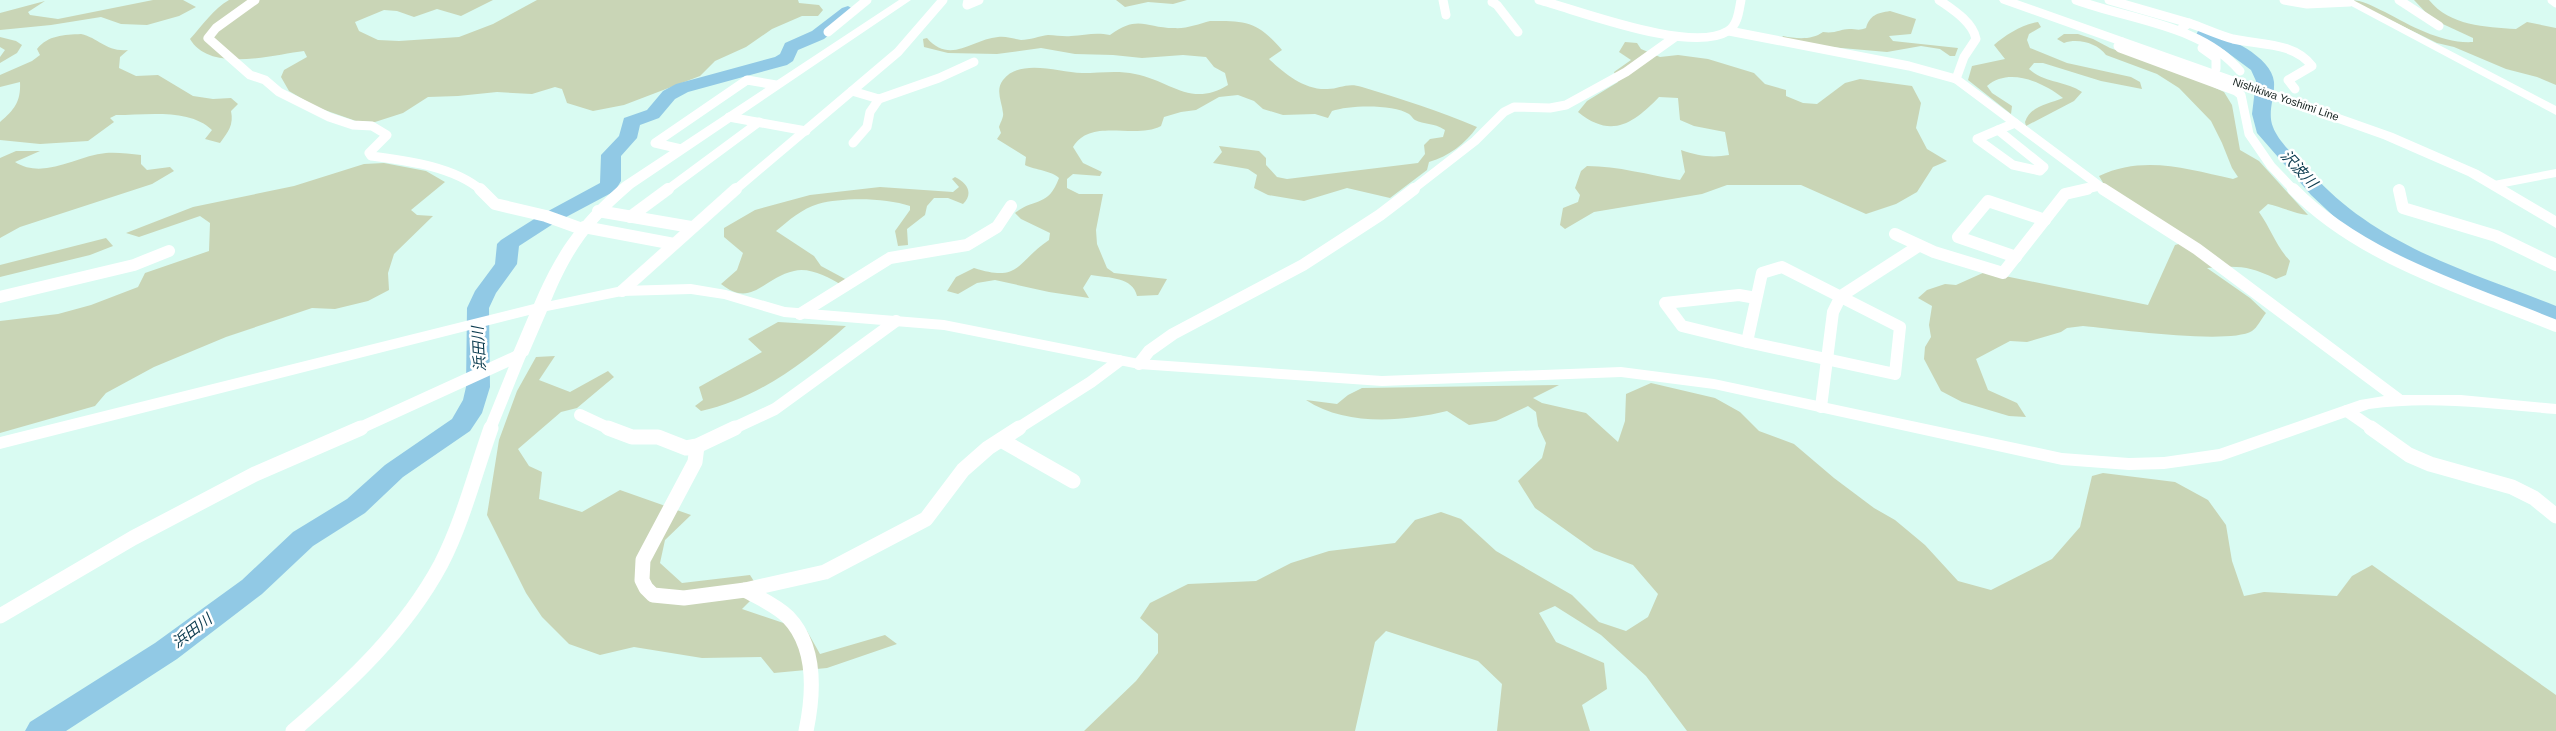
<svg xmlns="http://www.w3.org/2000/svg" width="2556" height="731" viewBox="0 0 2556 731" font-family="Arial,'Noto Sans JP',sans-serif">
	<rect width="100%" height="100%" fill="#d9fbf2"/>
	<g fill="#c9d5b6">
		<polygon points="153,0 183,0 196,7 179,16 147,25 121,24 101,17 51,25 0,30 0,13 45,1 28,12 30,15 58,19"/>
		<path d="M229,0h264l-32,16 -24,-7 -23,8 -17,-6 -13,-1 -29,12 4,9 19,9 21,1 60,-4 34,-13 44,-24h261l1,3 20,2 4,5 -5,6h-16l-30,13 -26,18 -31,14 -15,15 -76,29 -31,6 -26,-8 -5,-14 -7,-2 -23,7 -35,-2 -39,4 -30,1 -25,16 -28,9 -19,-1 -40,-14 -27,-16 -8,-14 3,-7 23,-13 -3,-6c-32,4 -94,22 -114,-12 12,-13 24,-31 39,-39z"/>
		<polygon points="1116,0 1187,0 1173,4 1148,2 1125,7"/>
		<path d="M2349,0c15,0 22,6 36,12 26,14 58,32 88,30v-4l-41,-19 -18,-19h15c21,26 56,27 87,29l11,-7 29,6v57l-19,-8 -31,-8 -52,-22 -17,-4z"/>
		<path d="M1890,11l26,8 -5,15 -22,2 4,5 65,7 -3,8h-5l-10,-7 -19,-3 -34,6 -57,-5 -49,-8 2,-3c14,3 29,4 40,-4 12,2 18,-3 26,-3 7,0 10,2 17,-1 4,-13 11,-15 24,-17z"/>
		<path d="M1210,21c37,0 47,0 72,29l-13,9c15,14 34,30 56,30 14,1 21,-7 37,-2 39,12 78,24 115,40 -12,17 -28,29 -48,35l-2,8 -37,28 -43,-10 -43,13 -36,-6 -14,-7 3,-13 -9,-6 -35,-6 9,-11 -3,-6 40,5 7,7v7l11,12 10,2 131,-16 7,-9 -1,-9 6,-6 13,-2 2,-7c-12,-8 -21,-5 -30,-10 -2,-1 -3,-4 -6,-6 -16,-10 -60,-9 -77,-3l-4,7 -13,-4 -32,1 -20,-6 -9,-8 -16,-6 -19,2 -23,13 -15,2 -17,5 -3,9c-27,14 -70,-9 -88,21l10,16 19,9 -2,4 -27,-2 -6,5v9l12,6h24l-7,36 1,14 10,24 7,5 53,6 -9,16 -21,1c-4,-19 -28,-18 -46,-21l-8,13 6,10 -40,-6 -54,-12 -18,3 -19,11 -11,-3 9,-14 18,-9c47,15 42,-6 75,-28l1,-7 -29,-14 -6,-6c20,-16 33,-5 44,-35 -6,-7 -24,-8 -34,-13l1,-8 -29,-18 4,-6 -2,-6c1,-4 5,-10 4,-14 -1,-11 -8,-23 0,-33 17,-22 55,-8 79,-7 18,0 36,-3 53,1 36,7 56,34 93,11l-3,-12 -11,-6 -8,-10 -23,-2 -41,3 -29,-3 -38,-1 -34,-6 -44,6 -49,-1 -24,-6 -1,-8 4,-1c23,27 46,1 71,-1 8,-1 16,2 23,3 9,0 18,-4 27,-5 8,0 16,2 23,1 14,-1 25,-4 39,-1 28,-21 36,-7 64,-7 12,1 25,-4 36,-7z"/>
		<path d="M2038,22l3,5 -12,7 -2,6 3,8 37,15 64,14 9,5 2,7 -41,-8 -58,-18h-9l-5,6c15,14 37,12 53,23l-8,9 -48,25 -1,-4c6,-17 24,-18 38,-24 -20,-16 -54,-31 -76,-12l5,7 20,13 -1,8 -43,-34 4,-14 33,-7 -11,-14c11,-10 29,-21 44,-23z"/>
		<path d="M81,34c18,4 25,18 47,16l-8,7 -1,11 17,8 22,-1 35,21 20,3 18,-1 7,6 -7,7c3,14 -3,21 -11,32l-15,-4 7,-9c-22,-22 -67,-15 -96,-15l-6,3 4,4 -26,19 -48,3 -40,-4v-18c14,-12 21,-20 20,-40l-20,5v-12l32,-14 8,-6 -3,-6c11,-14 27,-14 44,-15z"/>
		<path d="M2064,34h14l15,5 17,9 91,33 23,11 8,13 8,45 19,11 49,54c-13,-1 -26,-8 -40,-11l-9,8c12,17 17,34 31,49l-4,14 -10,4c-29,-14 -38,-13 -69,-11l43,30 16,15c-4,5 -9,15 -14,18 -23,14 -137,-2 -169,-5l-16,2 -6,4 -34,10 -17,-1 -34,18 12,31 29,13 9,14 -17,-1 -47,-14 -21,-11 -17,-32 1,-12 6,-10 -2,-12 3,-19 -14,-8 9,-8 18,-6 11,1 29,-13 163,33 27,-60 11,-3 -81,-56 -6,-10c45,-21 88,-7 134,3l5,-2 -6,-9 -10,-25 -11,-22 -32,-33 -22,-14 -51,-19c-9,-12 -28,-17 -42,-12l-7,-4z"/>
		<polygon points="0,37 16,41 22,45 17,53 0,63 0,57 5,50 0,47"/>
		<path d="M1625,42l12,1 4,6 19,8 18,-2 30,4 46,14 11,11 21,6v6l17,7 14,1 28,-21 15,-4 52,7 9,17 -5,25 11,21 20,12 -14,6 -16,25 -21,12 -30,10 -65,-29h-74l-25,9 -108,18 -29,17 -5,-4 3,-17 15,-6 2,-7 -5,-7 6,-17 6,-5c31,0 61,9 93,14l5,-8 -4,-22c17,6 31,8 48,5l-4,-23 -31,-6 -14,-6 -2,-22 -19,-1c-26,27 -48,42 -81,15l9,-11 31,-19 -4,-10 17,-12 -12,-8z"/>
		<path d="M16,151h24l-25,11c29,18 60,-6 91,-9 11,-1 24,1 35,2v9l6,6 23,-3 4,4 -22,13 -132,43 -20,11v-80z"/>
		<polygon points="384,163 426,171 445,182 411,210 417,215 433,216 394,254 388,273 389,290 368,301 335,309 312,308 226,337 154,367 106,393 95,406 0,433 0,321 58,314 91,305 138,287 145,273 209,251 210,223 200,216 139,237 126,233 193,207 294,186 364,164"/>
		<path d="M955,177c12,6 19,16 8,27l-15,-6h-14l-7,8 -2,9 -18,14 1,16 -10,1 -3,-15 15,-21v-4c-24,-8 -66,-9 -92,-2 -15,4 -30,17 -42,27l38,25 7,10 26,14 -6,5c-12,-8 -32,-18 -47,-14 -30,6 -42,38 -73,13l16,-14 6,-17 -19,-16v-9l31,-18 55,-15 70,-8 73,5 6,-5 -7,-8z"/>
		<polygon points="106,238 113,246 90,255 0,277 0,265"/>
		<path d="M778,322l68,4c-41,37 -90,73 -145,85l-6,-5 8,-6 -4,-13 63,-35 -14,-13z"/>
		<polygon points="555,356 539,380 570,392 608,371 614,377 577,408 561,412 518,449 529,466 542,472 539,499 582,512 620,490 691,515 665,540 660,563 682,583 750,575 760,591 742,609 807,631 820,654 885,635 897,644 827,668 774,673 761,657 702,658 634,647 600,655 569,644 542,617 526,593 487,515 499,440 517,391 536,357"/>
		<path d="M1651,383l64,15 25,14 19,19 35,13 40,34 40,30 21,12 30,25 33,36 33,9 61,-31 28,-32 12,-51 11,-3 72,9 33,18 18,25 6,36 12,35 20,-4 73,4 15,-20 20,-11 184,130v36h-869l-41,-55 -45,-41 -46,-29 -16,7 17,29 48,21 3,26 -25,16 8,26h-93l5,-47 -24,-23 -92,-30 -11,11 -20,89h-271l52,-50 22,-28v-19l-18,-16 10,-15 38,-19 68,-3 35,-18 38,-12 66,-8 20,-23 26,-8 20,7 35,32 76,44 27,27 27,9 22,-14 10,-23 -25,-29 -39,-15 -59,-42 -17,-27 24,-23 4,-15 -8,-17 -2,-14 -8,-6 -32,15 -27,4 -22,-14c-45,11 -102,15 -141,-11l31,4 11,-9 14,-7 197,-3 -26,13 9,5 44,10 32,29 7,-21 1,-27z"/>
	</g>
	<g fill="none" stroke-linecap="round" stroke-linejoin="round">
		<g fill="#91c9e5" fill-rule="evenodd">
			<polygon points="848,6 856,11 854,14 824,39 798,50 793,61 787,65 688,92 675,99 659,118 640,125 637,138 621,156 621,181 615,191 553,224 519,246 517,264 496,293 489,308 490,387 482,413 470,431 403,477 365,513 313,546 262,594 177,659 66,731 25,731 30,722 155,643 242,580 293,532 347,499 385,465 452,419 463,400 466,387 467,308 475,291 495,264 497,244 501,240 539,216 600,183 601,155 619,136 624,118 647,110 663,91 676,84 775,57 780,54 785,43 812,31 842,8"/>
			<path d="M2204,30c22,5 68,27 70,52 1,16 -7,30 -1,45 6,17 32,39 44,52 65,69 154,93 239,127v15l-134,-51 -48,-24 -31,-21 -32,-30 -54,-62 -5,-19 4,-33 -5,-11 -27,-20 -26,-11 -2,-4 2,-4z"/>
		</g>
		<g stroke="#fff" stroke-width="9">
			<path d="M255,0l-39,28 -8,10 42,37 15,5 14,12 50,25 24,8 19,1 15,9 -18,18 2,3c36,5 81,10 110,34"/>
			<polyline points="968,0 967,5 979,0"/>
			<polyline points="1443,0 1446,15"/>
			<polyline points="1494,0 1492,2 1497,5 1518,32"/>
			<path d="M1539,0c42,11 152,54 189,31 10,-6 11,-21 13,-31"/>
			<path d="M1939,0c13,9 34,22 37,39l-12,18 -8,22"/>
			<path d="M2076,0c54,20 126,25 164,71"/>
			<polyline points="2109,0 2189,23 2182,28"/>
			<polyline points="2284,0 2307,4 2350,2"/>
			<polyline points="2399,0 2439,26"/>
			<polyline points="2552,0 2556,3"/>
			<path d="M2189,23c15,5 29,12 44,16 27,6 61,3 79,27l-24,14 7,9"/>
			<polyline points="1729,31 1909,66 1956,79 2105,190"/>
			<polyline points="828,32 867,0"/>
			<polyline points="2122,42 2118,46 2120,48 2236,91 2241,95 2249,134 2271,166 2294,190"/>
			<polyline points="2202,48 2216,58 2216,69"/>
			<polyline points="852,91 879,99 939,78 974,62"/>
			<polyline points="729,117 806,131"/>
			<polygon points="1998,130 2044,167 2040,171 2013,165 1977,139"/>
			<polyline points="1998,130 2015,123"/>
			<polyline points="853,143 867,127 870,112 879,99"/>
			<polyline points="681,149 655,143 747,80 776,85"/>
			<polyline points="667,190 759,122"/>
			<polyline points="735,190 898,52 943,0"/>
			<polyline points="1412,190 1475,141 1504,112 1514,107 1550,108 1566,105 1626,72 1675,37"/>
			<polyline points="2082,190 2099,186"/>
		</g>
		<g stroke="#fff" stroke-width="12">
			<polyline points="480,189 495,204 546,216 582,229"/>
			<polyline points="2103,189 2197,249 2398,399"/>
			<path d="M2293,189c68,70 175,101 263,137"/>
			<polyline points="2399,190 2403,208 2496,236 2556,265"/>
			<polyline points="598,211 691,227"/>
			<polyline points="630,217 668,189"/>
			<polyline points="584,227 674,244"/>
			<polyline points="1895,234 1934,252 2003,273 2065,194 2087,189"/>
			<polyline points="2016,257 1958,237 1988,201 2045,220"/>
			<polygon points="1782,267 1900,327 1895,374 1747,342 1762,273"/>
			<polyline points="622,291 736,189"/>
			<polyline points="0,297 134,265 169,251"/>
			<polyline points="800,314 890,258 967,245 997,227 1011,206"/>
			<polyline points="1747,342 1682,326 1665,303 1739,295 1756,298"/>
			<polyline points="1139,364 1149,351 1173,334 1303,265 1380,215 1414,189"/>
			<polyline points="1821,407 1833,312 1841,296 1917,247"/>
			<polyline points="2347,411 2373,429"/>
			<polyline points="580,415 610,429"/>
			<polyline points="358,429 520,355"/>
			<polyline points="490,429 520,355"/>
			<polyline points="732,429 775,409 896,321"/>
			<polyline points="1017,429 1091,382 1119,361"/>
		</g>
		<g stroke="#fff" stroke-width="15">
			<polyline points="608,428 632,437 658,437 686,448 697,446 735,428"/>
			<polyline points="2371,428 2409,455 2430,464 2512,487 2534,498 2556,516"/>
			<polyline points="1001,440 1073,481"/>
			<polyline points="697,446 695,462 643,560 642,580 646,588 653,595 684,598 745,590 825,572 926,519 963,470 988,448 1019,428"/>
			<path d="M745,590c14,8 31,15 43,27 29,30 26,76 18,114"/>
			<polyline points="0,616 133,538 255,474 361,428"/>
			<path d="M293,731c57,-49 112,-100 148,-167 22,-43 34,-91 50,-136"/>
		</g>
		<g fill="#fff" fill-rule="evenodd">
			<path d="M899,0h12l-278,188c-42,36 -61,62 -82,113l71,-15 69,-2 35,6 59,17 159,13 195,39 243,17 239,-9 93,12 348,74 67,5 35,-1 55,-8 141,-49 30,-5h71l95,9v10c-63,-5 -125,-14 -187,-5l-148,52 -57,8 -35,1 -67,-5 -348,-76 -93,-12 -239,9 -243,-17 -195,-39 -160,-13 -60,-18 -33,-5 -69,2 -75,15 -19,44 -8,5 -8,-5 17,-40 -529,134v-12l534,-133c23,-54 44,-83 89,-122z"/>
			<polygon points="2340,0 2353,0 2556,106 2556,115"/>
			<polygon points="2556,169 2556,177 2494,189 2487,185 2494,181"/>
		</g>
		<polygon fill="#fff" fill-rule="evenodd" points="1999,0 2017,0 2393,133 2478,170 2556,216 2556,228 2468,176 2383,139 2001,3"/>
	</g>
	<g text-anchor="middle" stroke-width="5" stroke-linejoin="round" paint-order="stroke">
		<g font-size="11" fill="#14211e" stroke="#fff">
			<text transform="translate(2286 99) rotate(19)" y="4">Nishikiwa Yoshimi Line</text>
		</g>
		<g font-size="15" font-style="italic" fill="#0a3a4e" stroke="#fff">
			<text transform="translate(2299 169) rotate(47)" y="5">沢波川</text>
			<text transform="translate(479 349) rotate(-93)" y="5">浜田川</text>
			<text transform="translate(192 631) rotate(-37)" y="5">浜田川</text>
		</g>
	</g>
</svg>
